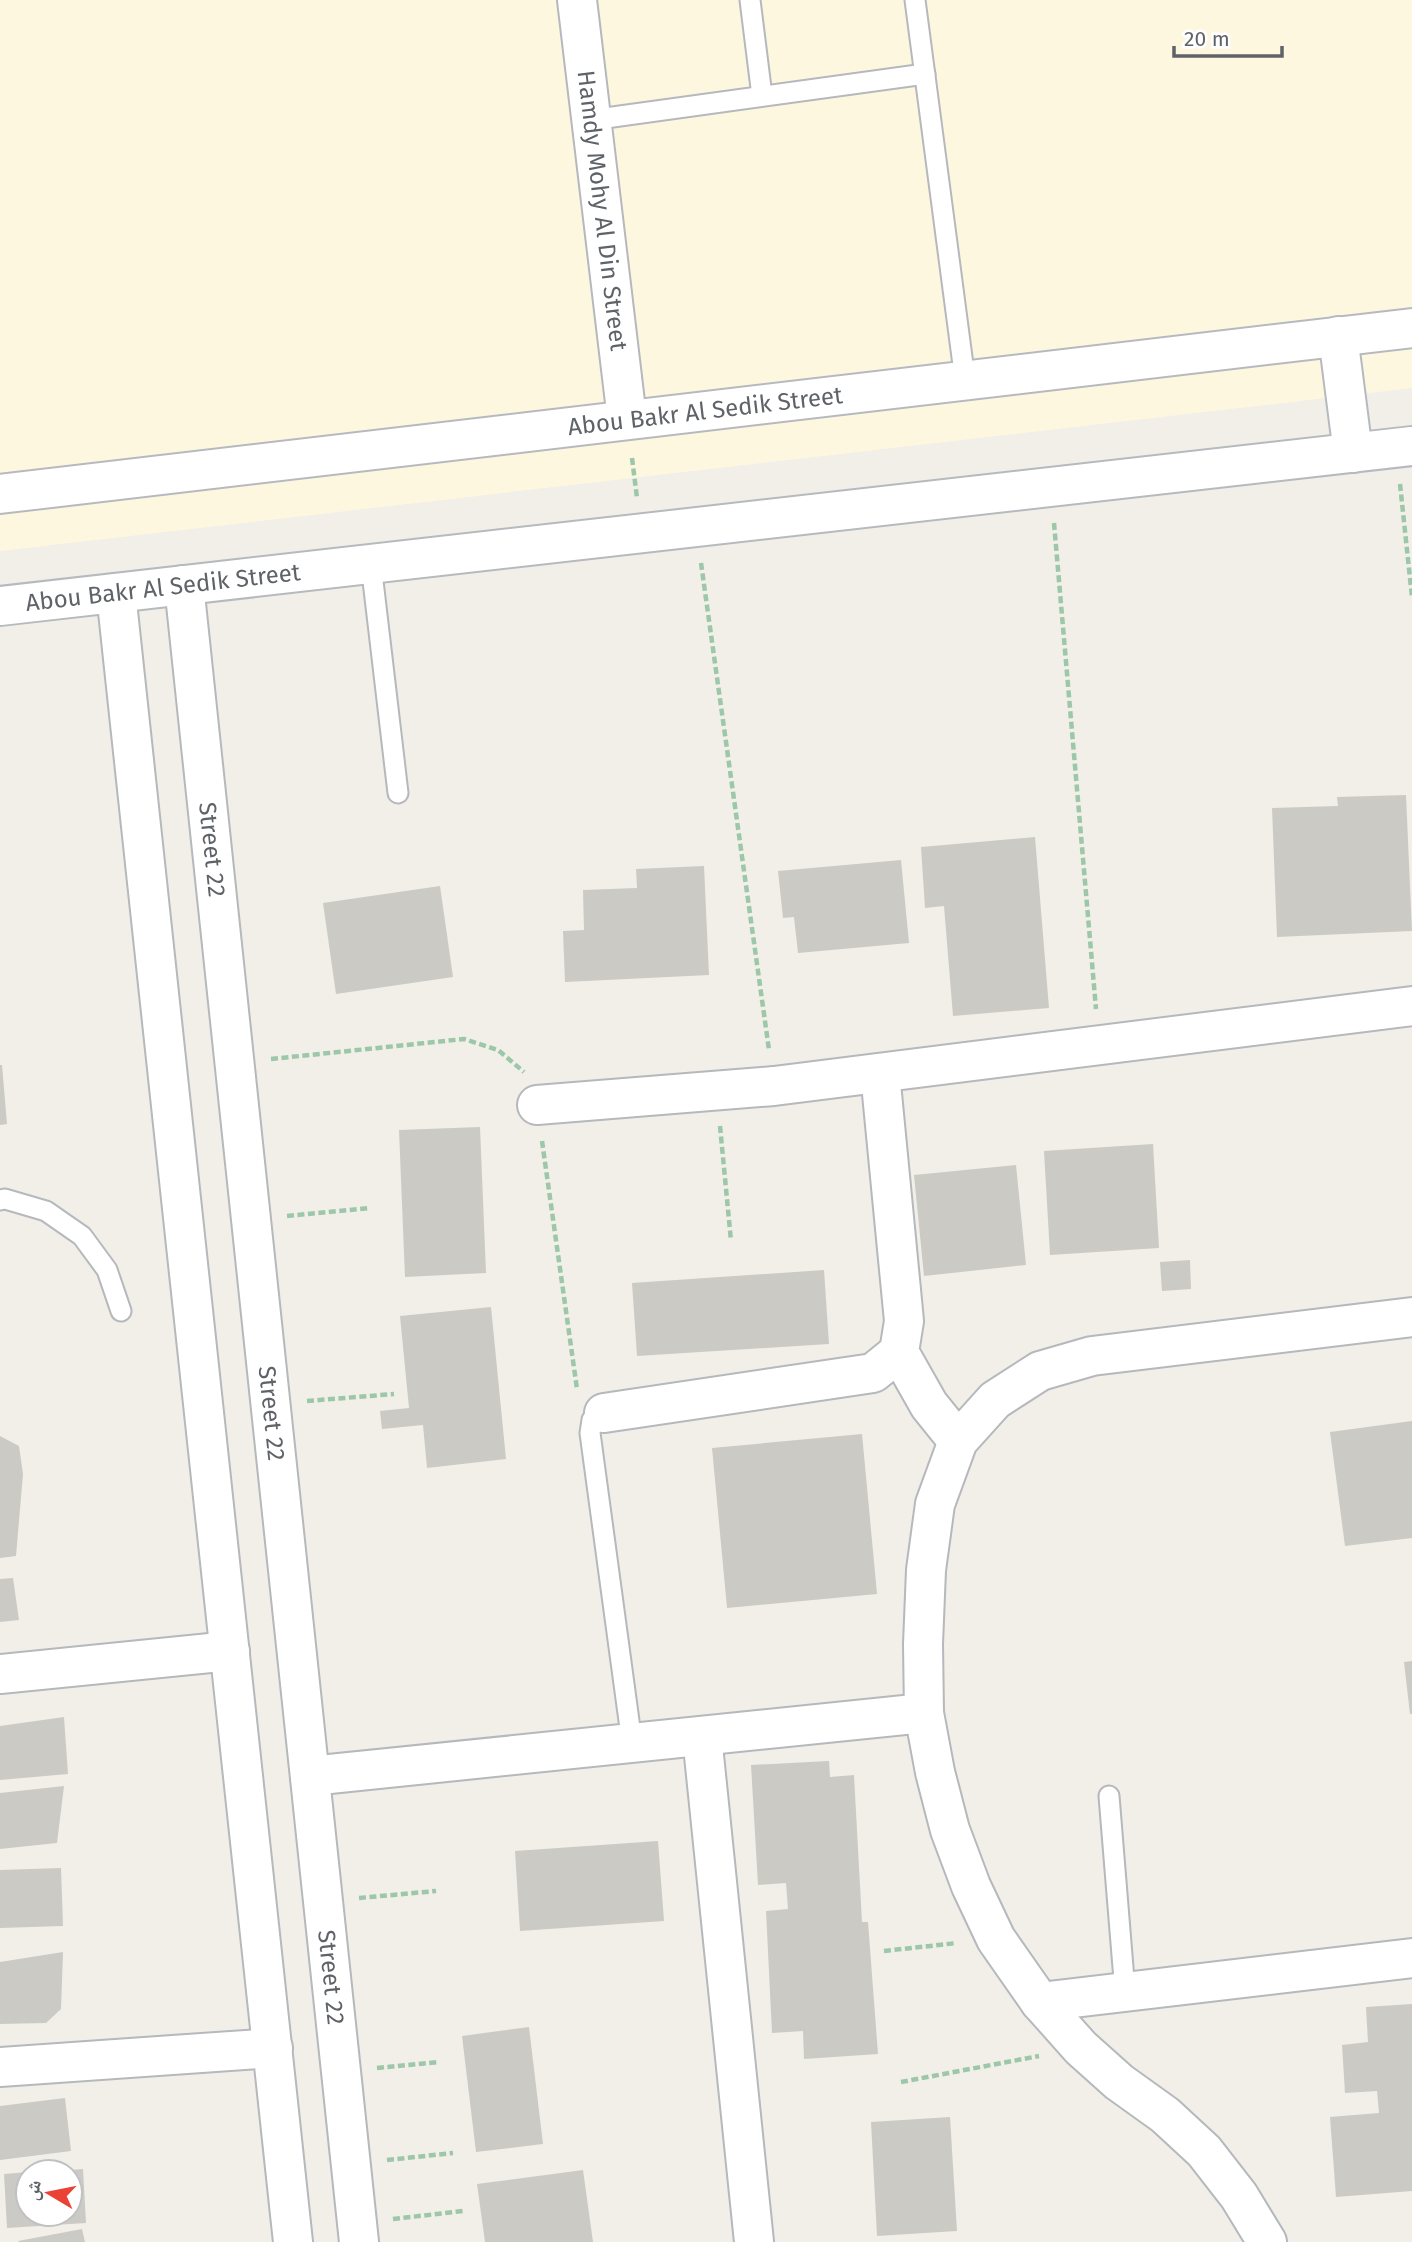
<svg xmlns="http://www.w3.org/2000/svg" width="1412" height="2242" viewBox="0 0 1412 2242" font-family="'Fira Sans','Noto Naskh Arabic',sans-serif">
	<rect width="100%" height="100%" fill="#f1efe8"/>
	<polygon fill="#fef7e0" points="0,0 1412,0 1412,388 0,551"/>
	<g fill="#cccac5">
		<polygon points="1406,795 1412,931 1277,937 1272,808 1338,806 1337,797"/>
		<polygon points="1035,837 1049,1008 953,1016 944,906 925,908 921,847"/>
		<polygon points="901,860 909,943 798,953 794,917 783,918 778,871"/>
		<polygon points="704,866 709,975 565,982 563,931 584,930 583,890 637,888 636,869"/>
		<polygon points="440,886 453,977 336,994 323,903"/>
		<polygon points="0,1065 2,1065 7,1124 0,1125"/>
		<polygon points="480,1127 486,1273 405,1277 399,1130"/>
		<polygon points="1153,1144 1159,1248 1050,1255 1044,1151"/>
		<polygon points="1016,1165 1026,1265 924,1276 914,1175"/>
		<polygon points="1190,1260 1191,1289 1162,1291 1160,1262"/>
		<polygon points="824,1270 829,1344 637,1356 632,1283"/>
		<polygon points="491,1307 506,1459 427,1468 423,1425 382,1429 380,1411 409,1408 400,1316"/>
		<polygon points="1412,1421 1412,1538 1345,1546 1330,1432"/>
		<polygon points="862,1434 877,1594 727,1608 712,1448"/>
		<polygon points="0,1436 19,1446 23,1474 16,1556 0,1558"/>
		<polygon points="13,1578 19,1620 0,1622 0,1579"/>
		<polygon points="1412,1661 1412,1714 1410,1714 1404,1662"/>
		<polygon points="64,1717 68,1774 0,1780 0,1726"/>
		<polygon points="829,1761 830,1777 854,1775 862,1922 868,1922 878,2054 804,2059 803,2031 772,2033 766,1911 788,1909 786,1883 758,1885 751,1765"/>
		<polygon points="64,1786 57,1843 0,1849 0,1793"/>
		<polygon points="658,1841 664,1921 520,1931 515,1851"/>
		<polygon points="61,1868 63,1926 0,1928 0,1870"/>
		<polygon points="63,1952 61,2009 46,2023 0,2024 0,1962"/>
		<polygon points="1412,2004 1412,2191 1336,2197 1330,2117 1379,2113 1377,2091 1345,2093 1342,2045 1368,2042 1366,2007"/>
		<polygon points="529,2027 543,2144 476,2152 462,2036"/>
		<polygon points="65,2098 71,2151 0,2160 0,2106"/>
		<polygon points="950,2117 957,2231 877,2236 871,2122"/>
		<polygon points="83,2169 86,2223 7,2228 4,2174 28,2172 28,2214 70,2214 70,2170"/>
		<polygon points="583,2170 593,2242 485,2242 477,2184"/>
		<polygon points="82,2229 85,2242 19,2242 18,2241"/>
	</g>
	<g fill="none" stroke-linecap="round" stroke-linejoin="round">
		<defs>
			<g id="lane">
				<polyline points="750,0 762,96"/>
				<polyline points="915,0 965,380"/>
				<polyline points="591,120 925,74"/>
				<polyline points="371,564 398,793"/>
				<polyline points="0,1200 5,1199 46,1211 82,1236 107,1270 121,1311"/>
				<polyline points="604,1413 592,1420 590,1433 632,1743"/>
				<polyline points="1109,1796 1125,1992"/>
			</g>
			<g id="street">
				<path id="s1" d="M577,0l50,419"/>
				<path id="s2" d="M184,585l175,1657"/>
				<polyline points="116,593 293,2242"/>
				<polyline points="880,1073 904,1321 899,1352 929,1405 958,1441"/>
				<polyline points="537,1105 774,1086 1412,1006"/>
				<polyline points="604,1413 873,1373 899,1352"/>
				<polyline points="0,1674 230,1651"/>
				<polyline points="702,1736 754,2242"/>
				<polyline points="310,1776 924,1713"/>
				<polyline points="1040,2002 1412,1958"/>
				<polyline points="0,2067 273,2048"/>
				<polyline points="1267,2242 1239,2196 1204,2151 1165,2115 1119,2082 1081,2048 1040,2002 996,1939 971,1886 950,1830 935,1772 924,1713 923,1644 926,1570 935,1504 958,1441 995,1400 1040,1371 1092,1356 1412,1317"/>
			</g>
			<g id="secondary">
				<polyline points="1338,336 1353,453"/>
				<path id="s3" d="M0,494l1412,-166"/>
				<path id="s4" d="M0,606l1412,-160"/>
			</g>
		</defs>
		<use href="#lane" stroke="#b5b8bc" stroke-width="23"/>
		<use href="#street" stroke="#b5b8bc" stroke-width="42"/>
		<use href="#secondary" stroke="#b6babf" stroke-width="42"/>
		<g stroke="#9cc7a9" stroke-width="4.5" stroke-dasharray="7 3.5" stroke-linecap="butt">
			<polyline points="632,458 637,498"/>
			<polyline points="1400,484 1412,597"/>
			<polyline points="1054,523 1096,1009"/>
			<polyline points="701,563 769,1050"/>
			<polyline points="271,1059 464,1039 498,1050 524,1072"/>
			<polyline points="720,1126 731,1241"/>
			<polyline points="542,1141 577,1389"/>
			<polyline points="287,1216 370,1208"/>
			<polyline points="307,1401 394,1394"/>
			<polyline points="359,1898 436,1891"/>
			<polyline points="884,1951 957,1943"/>
			<polyline points="377,2068 439,2062"/>
			<polyline points="901,2082 1039,2056"/>
			<polyline points="387,2160 453,2153"/>
			<polyline points="393,2219 463,2211"/>
		</g>
		<use href="#lane" stroke="#fff" stroke-width="19"/>
		<use href="#street" stroke="#fff" stroke-width="38"/>
		<use href="#secondary" stroke="#fff" stroke-width="38"/>
	</g>
	<g text-anchor="middle" stroke-width="5" stroke-linejoin="round" paint-order="stroke">
		<g font-size="24" fill="#5f6368" stroke="#fff">
			<text dy="8" stroke="none"><textPath href="#s1" startOffset="212">Hamdy Mohy Al Din Street</textPath></text>
			<text dy="8" stroke="none"><textPath href="#s3" startOffset="710">Abou Bakr Al Sedik Street</textPath></text>
			<text dy="8" stroke="none"><textPath href="#s4" startOffset="164">Abou Bakr Al Sedik Street</textPath></text>
			<text dy="8" stroke="none"><textPath href="#s2" startOffset="266">Street 22</textPath></text>
			<text dy="8" stroke="none"><textPath href="#s2" startOffset="833">Street 22</textPath></text>
			<text dy="8" stroke="none"><textPath href="#s2" startOffset="1400">Street 22</textPath></text>
		</g>
	</g>
	<g transform="translate(49 2193) rotate(280)"><circle r="33" fill="#ffffff" stroke="#bfc1c3" stroke-width="2"/>
	<path d="M0-5L12 26L0 18L-12 26Z" fill="#ea4335"/>
	<text y="-10" font-size="19" font-weight="bold" text-anchor="middle" fill="#5f6368">ش</text>
	</g>
	<path d="M1174 46v10h108v-10" fill="none" stroke="#5f6368" stroke-width="3.5"/>
	<text x="1184" y="46" font-size="21" fill="#5f6368" stroke="#ffffff" stroke-width="5" paint-order="stroke">20 m</text>
</svg>
